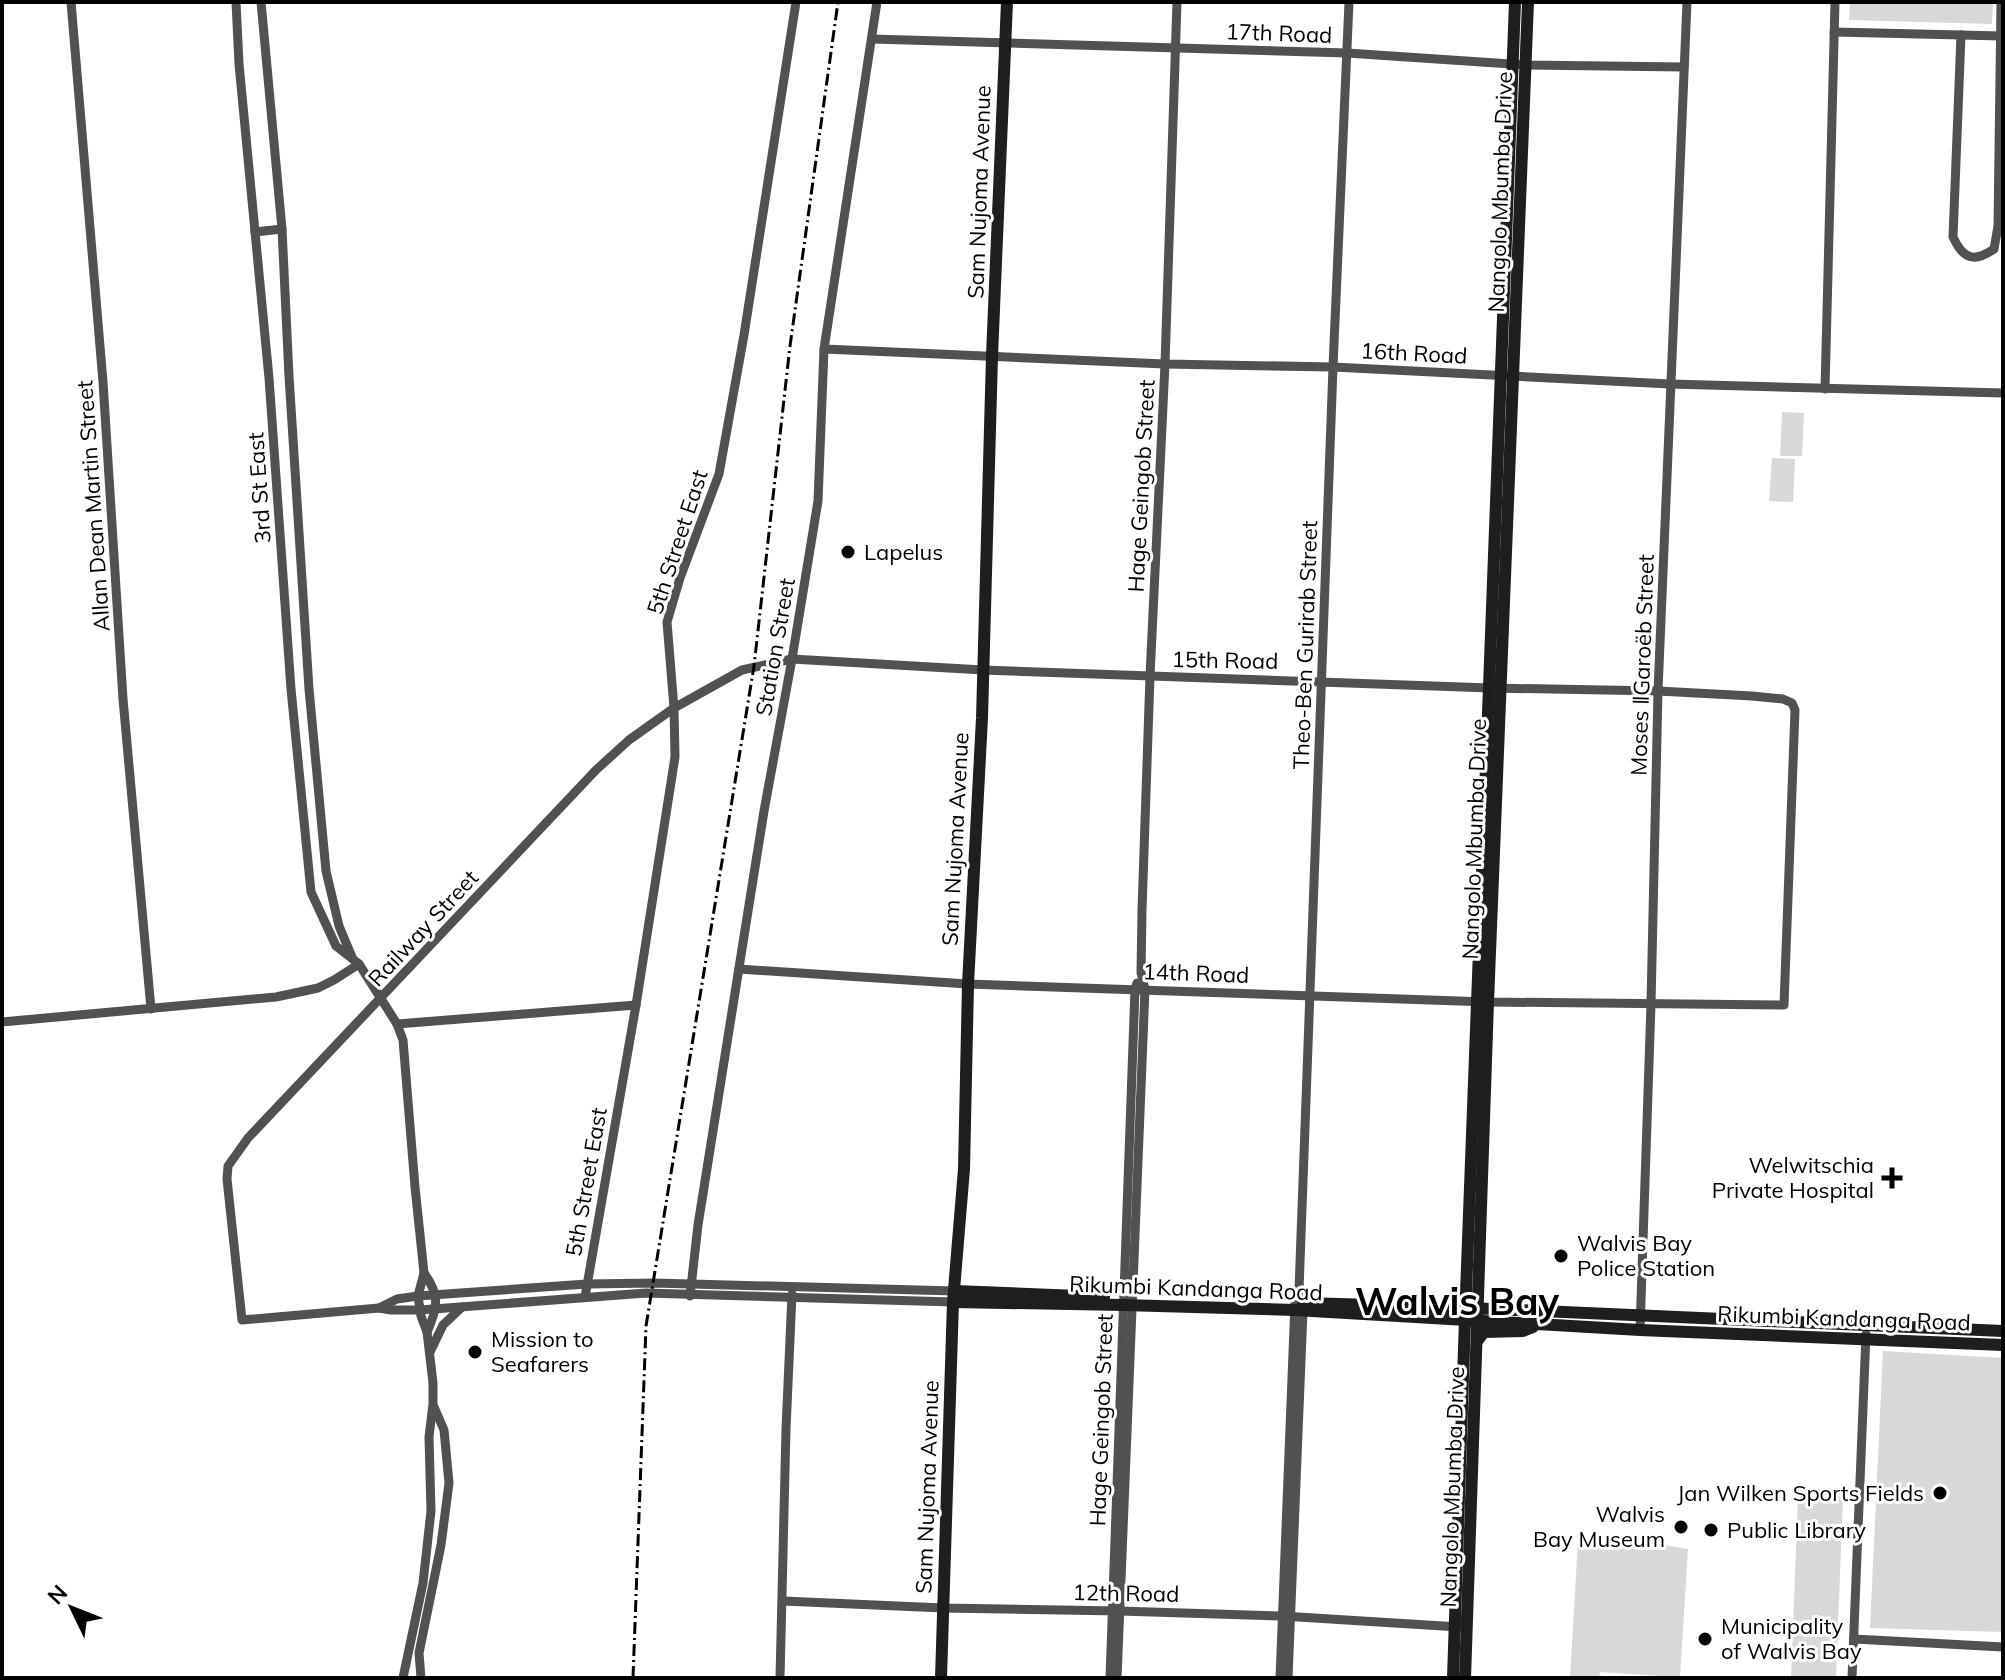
<svg xmlns="http://www.w3.org/2000/svg" width="2005" height="1680" viewBox="0 0 2005 1680" font-family="Mulish,sans-serif">
	<rect width="100%" height="100%" fill="#fff"/>
	<g fill="#d8d8d8">
		<polygon points="1850,2 1993,2 1992,24 1849,20"/>
		<polygon points="1782,412 1804,413 1802,456 1780,456"/>
		<polygon points="1772,458 1795,459 1793,502 1769,501"/>
		<polygon points="1883,1351 2003,1358 2003,1632 1870,1628"/>
		<polygon points="1843,1496 1836,1678 1791,1678 1798,1497"/>
		<polygon points="1578,1541 1665,1545 1688,1549 1680,1678 1662,1678 1661,1676 1600,1672 1599,1678 1570,1678"/>
	</g>
	<g fill="none" stroke-linecap="round" stroke-linejoin="round">
		<g stroke="#515151" stroke-width="9">
			<polyline points="71,2 103,382 123,699 151,1009"/>
			<polyline points="236,2 239,64 269,378 291,689 311,892 336,946 359,964 397,1024 403,1040 415,1187 424,1273 418,1296 421,1316 427,1332 433,1383 433,1404 429,1437 431,1511 423,1583 403,1678"/>
			<polyline points="261,2 282,229 289,376 309,689 326,871 339,926 352,957"/>
			<path d="M1834,32l127,3 -8,202c10,22 21,26 41,12l4,-23 3,-224"/>
			<polyline points="1961,35 2001,36"/>
			<polyline points="872,39 1347,53 1526,65 1684,67"/>
			<polyline points="255,232 282,229"/>
			<polyline points="824,349 1165,364 1333,367 1670,384 2003,393"/>
			<polyline points="1825,389 1835,2"/>
			<polyline points="739,969 968,984 1488,1002 1784,1005 1795,710 1792,703 1783,699 1752,696 1658,691 1490,688 983,670 792,659 742,670 674,708 629,740 596,770 248,1138 228,1166 227,1179 242,1320 379,1308 391,1310 420,1310 646,1293 953,1302"/>
			<polyline points="2,1022 276,997 318,988 334,980 359,964"/>
			<polyline points="397,1024 636,1005"/>
			<path d="M424,1273c16,22 14,35 3,59"/>
			<polyline points="690,1296 698,1225 764,811 792,659 818,501 824,349 877,2"/>
			<polyline points="585,1297 636,1005 675,757 674,708 667,622 680,578 719,474 744,335 796,2"/>
			<polyline points="379,1308 397,1299 418,1296 587,1284 654,1283 955,1291"/>
			<polyline points="1640,1330 1651,1004 1658,691 1687,2"/>
			<polyline points="430,1352 443,1325 462,1307"/>
			<polyline points="783,1601 943,1608 1119,1611 1282,1616 1459,1627"/>
			<polyline points="1854,1639 2003,1647"/>
			<polyline points="421,1678 419,1653 441,1545 449,1483 444,1430 434,1407"/>
			<polyline points="780,1678 786,1429 792,1294"/>
			<polyline points="1110,1678 1135,989 1137,983"/>
			<polyline points="1117,1678 1145,989 1141,973 1142,910 1150,676 1165,364 1177,2"/>
			<polyline points="1280,1678 1295,1303 1299,1290"/>
			<polyline points="1288,1678 1303,1311 1299,1290 1333,367 1349,2"/>
			<polyline points="1852,1678 1866,1334"/>
		</g>
		<g stroke="#1e1e1e" stroke-width="12">
			<polyline points="955,1291 1104,1297"/>
			<polyline points="953,1302 1123,1305 1295,1310 1640,1330 2003,1345"/>
			<polyline points="1303,1303 1446,1307 2003,1331"/>
			<polyline points="1477,1341 1484,1332 1523,1331 1533,1327"/>
			<polyline points="941,1678 953,1302 964,1169 968,984 982,718 992,356 1007,2"/>
			<polyline points="1453,1678 1465,1319 1515,2"/>
			<polyline points="1465,1678 1488,1002 1528,2"/>
		</g>
		<polyline stroke="#000" stroke-width="3" stroke-dasharray="12 4 2 4" stroke-linecap="butt" points="633,1678 646,1326 754,666 790,346 838,2"/>
	</g>
	<g fill="#000" stroke="#fff" stroke-width="3">
		<circle cx="848" cy="552" r="8"/>
		<path d="M1888 1166h8v8h8v8h-8v8h-8v-8h-8v-8h8z"/>
		<circle cx="1561" cy="1256" r="8"/>
		<circle cx="475" cy="1352" r="8"/>
		<circle cx="1940" cy="1493" r="8"/>
		<circle cx="1681" cy="1527" r="8"/>
		<circle cx="1711" cy="1530" r="8"/>
		<circle cx="1705" cy="1639" r="8"/>
	</g>
	<g text-anchor="middle" stroke-width="6" stroke-linejoin="round" paint-order="stroke">
		<g font-size="22" fill="#000" stroke="#fff">
			<text transform="translate(1279 33) rotate(2)" y="8">17th Road</text>
			<text transform="translate(979 192) rotate(-88)" y="8">Sam Nujoma Avenue</text>
			<text transform="translate(1500 192) rotate(-88)" y="8">Nangolo Mbumba Drive</text>
			<text transform="translate(1414 353) rotate(3)" y="8">16th Road</text>
			<text transform="translate(1141 486) rotate(-87)" y="8">Hage Geingob Street</text>
			<text transform="translate(259 488) rotate(-94)" y="8">3rd St East</text>
			<text transform="translate(93 506) rotate(-94)" y="8">Allan Dean Martin Street</text>
			<text transform="translate(677 542) rotate(-72)" y="8">5th Street East</text>
			<text transform="translate(1305 645) rotate(-88)" y="8">Theo-Ben Gurirab Street</text>
			<text transform="translate(775 647) rotate(-80)" y="8">Station Street</text>
			<text transform="translate(1225 660) rotate(1)" y="8">15th Road</text>
			<text transform="translate(1642 665) rotate(-88)" y="8">Moses ǁGaroëb Street</text>
			<text transform="translate(955 839) rotate(-87)" y="8">Sam Nujoma Avenue</text>
			<text transform="translate(1474 839) rotate(-88)" y="8">Nangolo Mbumba Drive</text>
			<text transform="translate(423 928) rotate(-47)" y="8">Railway Street</text>
			<text transform="translate(1196 973) rotate(2)" y="8">14th Road</text>
			<text transform="translate(586 1182) rotate(-80)" y="8">5th Street East</text>
			<text transform="translate(1196 1288) rotate(2)" y="8">Rikumbi Kandanga Road</text>
			<text transform="translate(1844 1318) rotate(2)" y="8">Rikumbi Kandanga Road</text>
			<text transform="translate(1101 1420) rotate(-88)" y="8">Hage Geingob Street</text>
			<text transform="translate(927 1487) rotate(-88)" y="8">Sam Nujoma Avenue</text>
			<text transform="translate(1452 1487) rotate(-88)" y="8">Nangolo Mbumba Drive</text>
			<text transform="translate(1126 1593) rotate(1)" y="8">12th Road</text>
		</g>
		<g font-size="22" fill="#000" stroke="#fff" text-anchor="start">
			<text x="864" y="560">Lapelus</text>
			<text x="1874" y="1173" text-anchor="end">Welwitschia<tspan x="1874" dy="25">Private Hospital</tspan></text>
			<text x="1577" y="1251">Walvis Bay<tspan x="1577" dy="25">Police Station</tspan></text>
			<text x="491" y="1347">Mission to<tspan x="491" dy="25">Seafarers</tspan></text>
			<text x="1924" y="1501" text-anchor="end">Jan Wilken Sports Fields</text>
			<text x="1665" y="1522" text-anchor="end">Walvis<tspan x="1665" dy="25">Bay Museum</tspan></text>
			<text x="1727" y="1538">Public Library</text>
			<text x="1721" y="1634">Municipality<tspan x="1721" dy="25">of Walvis Bay</tspan></text>
		</g>
		<g font-size="38" font-weight="bold" fill="#000" stroke="#fff">
			<text x="1457" y="1315">Walvis Bay</text>
		</g>
	</g>
	<rect width="2005" height="1680" fill="none" stroke="#000000" stroke-width="8"/>
	<g transform="translate(72 1608) rotate(313)" stroke="#ffffff" stroke-width="6" paint-order="stroke">
	<path d="M0-6L14 30L0 20L-14 30Z" fill="#000000"/>
	<text y="-12" font-size="22" font-weight="bold" text-anchor="middle" fill="#000000">N</text>
	</g>
</svg>
